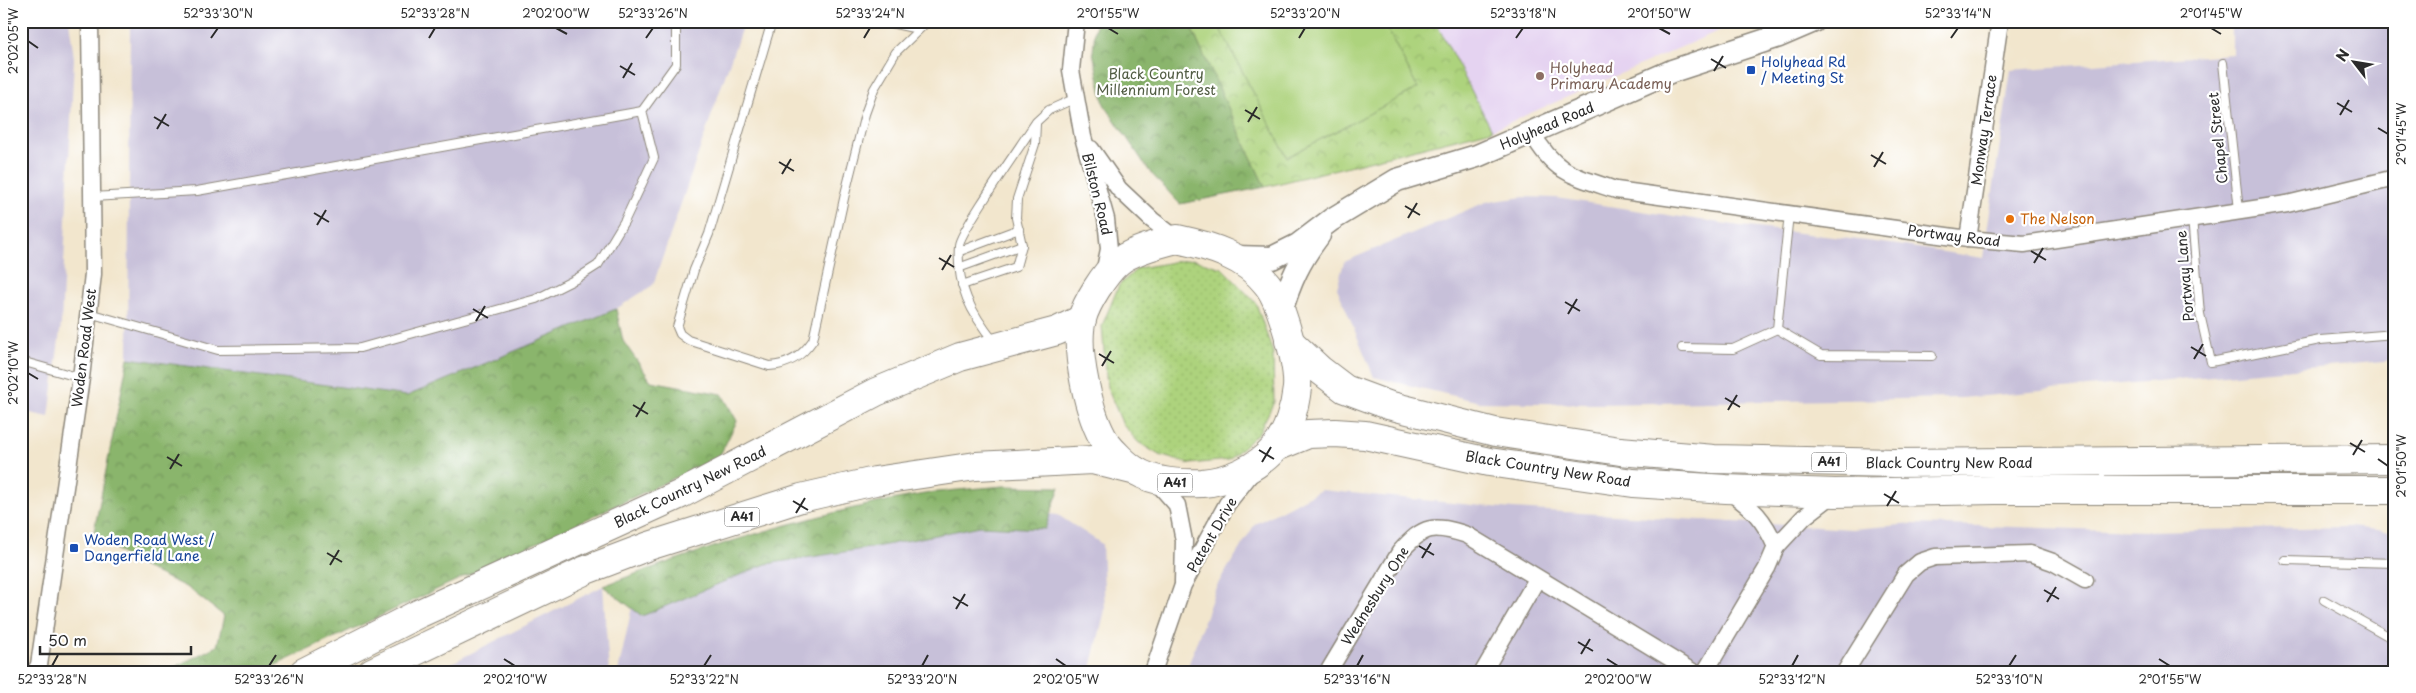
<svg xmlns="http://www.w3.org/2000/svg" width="2416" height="693" viewBox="0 0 2416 693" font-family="'Playpen Sans',sans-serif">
	<defs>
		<pattern id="grass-dots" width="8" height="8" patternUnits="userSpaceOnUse" patternTransform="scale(1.25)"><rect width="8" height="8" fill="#add37d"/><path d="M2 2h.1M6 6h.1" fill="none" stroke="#95b56c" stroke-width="1.8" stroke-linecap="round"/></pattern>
		<pattern id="forest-crowns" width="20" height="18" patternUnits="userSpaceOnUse" patternTransform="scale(1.25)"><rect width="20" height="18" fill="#8ab56c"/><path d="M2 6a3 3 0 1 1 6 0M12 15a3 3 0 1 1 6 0" fill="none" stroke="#719359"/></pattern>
		<pattern id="park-crowns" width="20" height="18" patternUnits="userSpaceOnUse" patternTransform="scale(1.25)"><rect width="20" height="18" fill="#add37d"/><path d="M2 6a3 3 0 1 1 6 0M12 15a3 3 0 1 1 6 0" fill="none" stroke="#95b56c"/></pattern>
	</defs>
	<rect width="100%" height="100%" fill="#fff"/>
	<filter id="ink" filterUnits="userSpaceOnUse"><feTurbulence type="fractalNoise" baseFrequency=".02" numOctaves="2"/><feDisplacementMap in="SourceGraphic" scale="10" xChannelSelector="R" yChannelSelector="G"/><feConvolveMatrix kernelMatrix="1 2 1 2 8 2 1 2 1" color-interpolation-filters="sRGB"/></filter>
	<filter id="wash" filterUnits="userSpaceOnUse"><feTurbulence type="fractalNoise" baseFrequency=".0096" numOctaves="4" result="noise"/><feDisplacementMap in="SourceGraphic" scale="20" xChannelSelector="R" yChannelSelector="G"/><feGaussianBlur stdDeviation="1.12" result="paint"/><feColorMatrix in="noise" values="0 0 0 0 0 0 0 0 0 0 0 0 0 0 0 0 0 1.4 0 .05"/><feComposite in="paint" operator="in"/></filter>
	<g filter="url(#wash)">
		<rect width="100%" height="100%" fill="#f2e6cd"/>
		<polygon fill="#e5d3f1" points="1435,21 1741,21 1492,130"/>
		<g fill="#c7c0d9">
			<polygon points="21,21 69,21 74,58 61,324 49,417 21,411"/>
			<polygon points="130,21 744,21 653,285 616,309 407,396 128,358"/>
			<polygon points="2232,21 2395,21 2395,358 2385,361 1962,398 1595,404 1480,402 1374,377 1337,288 1344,262 1486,202 1524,197 1556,198 1740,226 1891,244 1983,258 2011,70 2232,54"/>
			<polygon points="1321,490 1513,509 1852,529 1913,524 2145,531 2350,527 2395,532 2395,672 1186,672 1216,587 1255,524"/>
			<polygon points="952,504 1058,515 1102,544 1105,610 1090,672 618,672 632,607"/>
			<polygon points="603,586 609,672 434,672"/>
		</g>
		<polygon fill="url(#grass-dots)" stroke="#6c7f54" points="1192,259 1222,268 1256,303 1273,353 1274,402 1259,432 1229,460 1190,464 1159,455 1138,442 1123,425 1107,387 1102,326 1119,285 1138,268"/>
		<g fill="url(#forest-crowns)" stroke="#5a704c">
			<polygon points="1096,21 1188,21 1265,187 1180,204 1150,172 1104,104 1093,52"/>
			<polygon points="616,309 623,341 651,381 722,394 737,421 719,457 261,672 161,672 175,667 217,646 224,616 188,588 131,561 94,532 128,358 407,396"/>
			<path d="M1004,486l56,1 -15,42 -65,-3 -104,21 -110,17 -124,52 -39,-30c100,-38 204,-71 310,-90 30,-6 61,-7 91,-10z"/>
		</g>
		<polygon fill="url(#park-crowns)" stroke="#6c7f54" points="1188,21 1435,21 1492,130 1265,187"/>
		<polygon fill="#add37d" stroke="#6c7f54" points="1216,21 1383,21 1418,88 1287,157"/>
	</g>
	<g filter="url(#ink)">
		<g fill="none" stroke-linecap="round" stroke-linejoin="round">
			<defs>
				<g id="lane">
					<path d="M772,21l-63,213 -15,36 -17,57 3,7 8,6 81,26c20,-1 33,-10 44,-26l32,-146 20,-80 9,-25 22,-37 32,-31"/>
					<polyline points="881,21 918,29"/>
					<polyline points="1773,21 1778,34"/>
					<polyline points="2223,63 2239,210"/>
					<polyline points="642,111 676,64 676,21"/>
					<polyline points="2192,217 2200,314 2211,362 2320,340 2395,334"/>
					<polyline points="960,251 1019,229"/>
					<polyline points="961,267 1022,245"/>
					<polyline points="962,285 1016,267 1022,245 1016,218 1017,199 1035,144 1036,124"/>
					<polyline points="89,313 218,350 360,348 536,299 576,279 598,265 625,220 654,158 642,111 197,191 92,197"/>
					<polyline points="1777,329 1821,355 1932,356"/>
					<path d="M995,343c-24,-30 -39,-57 -36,-98 1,-14 65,-104 77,-123l13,-12 27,-12"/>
					<polyline points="1682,348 1733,349 1777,329 1789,214"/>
					<polyline points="21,361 81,378"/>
					<polyline points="2285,560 2395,563"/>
					<polyline points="2324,600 2395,640"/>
				</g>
				<g id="street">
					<polyline points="1076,21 1071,70 1083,137 1106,219 1109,249 1104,274"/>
					<path d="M1532,133c23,41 42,43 84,57l352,49 56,5 263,-40 108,-26"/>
					<polyline points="1091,149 1119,189 1152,220 1177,239"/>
					<polyline points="1968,239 2000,21"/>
					<polyline points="1154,479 1177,505 1184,541 1183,582"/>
					<path d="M1728,491c25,17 36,28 48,56"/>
					<polyline points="35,672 39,665 81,378 93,274 90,21"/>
					<polyline points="1153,672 1183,585 1227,504 1252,472"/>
					<path d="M1328,672l72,-120c24,-27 33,-28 67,-17l226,137"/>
					<polyline points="1483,672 1537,579"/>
					<polyline points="1705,672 1767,568 1776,547 1804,517 1835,493"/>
					<polyline points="1845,672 1906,574 1920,562 1935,557 2030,554 2053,562 2085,580"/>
				</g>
				<g id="secondary">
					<polyline points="1235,257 1272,258 1298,245 1331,220 1397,180 1477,156 1672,71 1779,36 1814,21"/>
					<path d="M1281,312c9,-31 19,-52 38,-77"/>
				</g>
				<g id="highway">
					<path d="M1177,239c33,7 68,17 90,45 14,17 32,81 30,104 -2,19 -9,45 -22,60 -18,20 -46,33 -73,35 -22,1 -46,0 -66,-12 -9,-5 -23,-19 -30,-28 -17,-26 -32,-94 -24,-124 4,-16 23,-46 36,-57 13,-11 43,-19 59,-23z"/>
					<polyline points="1289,341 1320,370 1345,389 1388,405 1495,432 1620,451 1714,459 1894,463 2395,459"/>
					<polyline points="1276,447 1308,434 1335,433 1365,435 1489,462 1633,483 1726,489 1835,493 1995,490 2395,490"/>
					<polyline points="304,672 418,614 681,494 876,392 960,357 1057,331 1082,319"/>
					<polyline points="372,672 586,570 649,546 801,498 875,481 976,466 1092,460 1136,471"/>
				</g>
			</defs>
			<use href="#lane" stroke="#8e887c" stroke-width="10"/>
			<use href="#street" stroke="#8e887c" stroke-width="19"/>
			<use href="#secondary" stroke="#8e887c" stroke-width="25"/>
			<use href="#highway" stroke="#8e887c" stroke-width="30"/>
			<use href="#lane" stroke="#fff" stroke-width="8"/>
			<use href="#street" stroke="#fff" stroke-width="16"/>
			<use href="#secondary" stroke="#fff" stroke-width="22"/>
			<use href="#highway" stroke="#fff" stroke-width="28"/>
		</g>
	</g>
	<path fill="none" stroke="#2b2b2b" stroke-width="2" d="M556,28l11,6M1108,28l10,6M1659,28l11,6M2211,28l10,6M211,38l7,-10M429,38l6,-10M646,38l7,-10M864,38l6,-10M1299,38l6,-10M1516,38l7,-10M1951,38l7,-10M28,41l10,7M1711,59l15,9M620,66l15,9M1714,71l9,-15M623,78l9,-15M2337,103l15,9M1245,110l15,9M2340,115l9,-15M154,117l15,9M1248,122l9,-15M2378,128l10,6M157,129l9,-15M1871,155l15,9M779,162l15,9M1874,167l9,-15M782,174l9,-15M1405,206l15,9M314,213l15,9M1408,218l9,-15M317,225l9,-15M2031,251l15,9M939,258l15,9M2034,263l9,-15M942,270l9,-15M1565,302l15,9M473,309l15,9M1568,314l9,-15M476,321l9,-15M2191,347l15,9M1099,354l15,9M2194,359l9,-15M1102,366l9,-15M28,373l10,6M1725,398l15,9M633,405l15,9M1728,410l9,-15M636,417l9,-15M2350,443l15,9M1259,450l15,9M2353,455l9,-15M167,457l15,9M2378,459l10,7M1262,462l9,-15M170,469l9,-15M1884,494l15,9M793,501l15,9M1887,506l9,-15M796,513l9,-15M1419,546l15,9M327,553l15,9M1422,558l9,-15M330,565l9,-15M2044,590l15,9M953,597l15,9M2047,602l9,-15M956,609l9,-15M1578,642l15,9M1581,654l9,-15M504,659l11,7M1056,659l10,7M1607,659l11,7M2159,659l11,7M52,666l6,-11M269,666l7,-11M704,666l7,-11M922,666l6,-11M1357,666l6,-11M1792,666l6,-11M2009,666l7,-11"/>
	<g fill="#1a4fb4" stroke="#fff" stroke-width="2">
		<rect x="1746" y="65" width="10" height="10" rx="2.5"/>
		<rect x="69" y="543" width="10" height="10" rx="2.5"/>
	</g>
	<circle fill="#8d6e63" stroke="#fff" stroke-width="2" cx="1540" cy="76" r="5"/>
	<circle fill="#e8710a" stroke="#fff" stroke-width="2" cx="2010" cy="219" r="5"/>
	<g text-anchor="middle" stroke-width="4.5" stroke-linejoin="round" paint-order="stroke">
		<g fill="#fff" stroke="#6b6b6b" stroke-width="1">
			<rect x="1811.5" y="452.5" width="35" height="19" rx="4"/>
			<rect x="1157.5" y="473.5" width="35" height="19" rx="4"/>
			<rect x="724.5" y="507.5" width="35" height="19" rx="4"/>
		</g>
		<g font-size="12" font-weight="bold" fill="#2b2b2b">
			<text x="1829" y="466">A41</text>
			<text x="1175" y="487">A41</text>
			<text x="742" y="521">A41</text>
		</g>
		<g font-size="14" fill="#164399" stroke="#fff" text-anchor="start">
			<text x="1761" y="67">Holyhead Rd<tspan x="1761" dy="16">/ Meeting St</tspan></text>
			<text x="84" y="545">Woden Road West /<tspan x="84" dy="16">Dangerfield Lane</tspan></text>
		</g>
		<g font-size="14" fill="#785e54" stroke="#fff" text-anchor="start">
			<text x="1550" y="73">Holyhead<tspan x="1550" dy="16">Primary Academy</tspan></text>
		</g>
		<g font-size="14" fill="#525d44" stroke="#fff">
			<text x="1156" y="79">Black Country<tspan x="1156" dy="16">Millennium Forest</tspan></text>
		</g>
		<g font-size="14" fill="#2b2b2b" stroke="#fff">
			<text transform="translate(1547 126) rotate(-23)" y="5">Holyhead Road</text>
			<text transform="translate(1984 130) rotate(-82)" y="5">Monway Terrace</text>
			<text transform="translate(2218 138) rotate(-96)" y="5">Chapel Street</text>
			<text transform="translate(1097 194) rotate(76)" y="5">Bilston Road</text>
			<text transform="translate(1954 236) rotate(7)" y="5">Portway Road</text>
			<text transform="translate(2185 276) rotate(-95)" y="5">Portway Lane</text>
			<text transform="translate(84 348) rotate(-83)" y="5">Woden Road West</text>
			<text x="1949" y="468">Black Country New Road</text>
			<text transform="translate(1548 469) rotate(9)" y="5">Black Country New Road</text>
			<text transform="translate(690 487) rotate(-26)" y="5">Black Country New Road</text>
			<text transform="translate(1212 535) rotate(-60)" y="5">Patent Drive</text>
			<text transform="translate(1375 596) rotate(-58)" y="5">Wednesbury One</text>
		</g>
		<g font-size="14" fill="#c56008" stroke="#fff" text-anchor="start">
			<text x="2020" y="224">The Nelson</text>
		</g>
	</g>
	<rect width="2416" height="693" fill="none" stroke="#fff" stroke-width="55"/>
	<g transform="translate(2354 62) rotate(301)" stroke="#ffffff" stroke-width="4" paint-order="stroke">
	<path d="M0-4L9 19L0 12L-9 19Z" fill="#2b2b2b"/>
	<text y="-8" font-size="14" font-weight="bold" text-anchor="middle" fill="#2b2b2b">N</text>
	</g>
	<path d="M40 646v8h151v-8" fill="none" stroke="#2b2b2b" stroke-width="2.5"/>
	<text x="48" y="646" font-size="15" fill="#2b2b2b" stroke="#ffffff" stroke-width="4" paint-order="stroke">50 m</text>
	<rect x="28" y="28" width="2360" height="638" fill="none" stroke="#2b2b2b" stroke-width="2"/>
	<g font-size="12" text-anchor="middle" fill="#2b2b2b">
		<text x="218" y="18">52°33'30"N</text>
		<text x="435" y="18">52°33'28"N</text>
		<text x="556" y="18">2°02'00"W</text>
		<text x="653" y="18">52°33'26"N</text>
		<text x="870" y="18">52°33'24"N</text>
		<text x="1108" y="18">2°01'55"W</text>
		<text x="1305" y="18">52°33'20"N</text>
		<text x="1523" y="18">52°33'18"N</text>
		<text x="1659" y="18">2°01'50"W</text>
		<text x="1958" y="18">52°33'14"N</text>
		<text x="2211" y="18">2°01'45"W</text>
		<text transform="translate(14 41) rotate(-90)" y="4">2°02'05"W</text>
		<text transform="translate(2402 134) rotate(-90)" y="4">2°01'45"W</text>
		<text transform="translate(14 373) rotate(-90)" y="4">2°02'10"W</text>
		<text transform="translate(2402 466) rotate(-90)" y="4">2°01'50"W</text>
		<text x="52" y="684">52°33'28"N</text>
		<text x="269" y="684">52°33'26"N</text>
		<text x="515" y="684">2°02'10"W</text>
		<text x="704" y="684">52°33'22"N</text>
		<text x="922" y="684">52°33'20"N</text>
		<text x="1066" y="684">2°02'05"W</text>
		<text x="1357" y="684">52°33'16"N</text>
		<text x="1618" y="684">2°02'00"W</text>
		<text x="1792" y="684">52°33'12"N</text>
		<text x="2009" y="684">52°33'10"N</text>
		<text x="2170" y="684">2°01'55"W</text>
	</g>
</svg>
